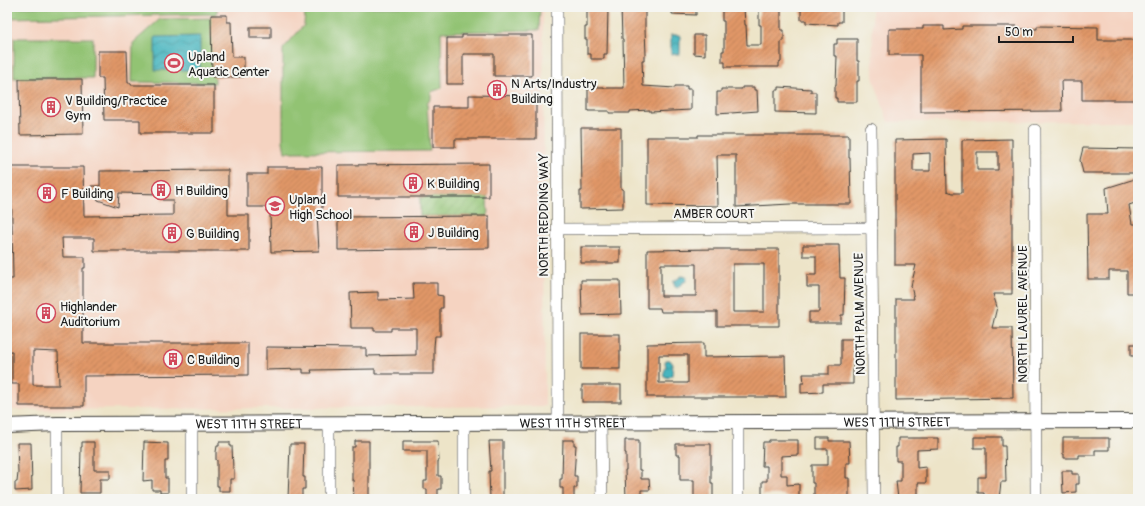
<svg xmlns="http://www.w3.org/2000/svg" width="1145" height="506" viewBox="0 0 1145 506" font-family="Pangolin,sans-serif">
	<defs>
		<pattern id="garden-furrows" width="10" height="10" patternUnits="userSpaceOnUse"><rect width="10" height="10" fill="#92c373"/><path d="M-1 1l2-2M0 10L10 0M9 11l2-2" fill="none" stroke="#7da763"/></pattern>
		<pattern id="water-waves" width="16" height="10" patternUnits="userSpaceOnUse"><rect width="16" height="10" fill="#46b5bf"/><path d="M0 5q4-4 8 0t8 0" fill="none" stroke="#3a929a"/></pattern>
		<pattern id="building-hatch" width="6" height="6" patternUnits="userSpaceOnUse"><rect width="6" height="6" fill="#e19767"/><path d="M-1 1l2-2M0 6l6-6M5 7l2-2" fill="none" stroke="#b67a54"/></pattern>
	</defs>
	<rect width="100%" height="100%" fill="#f6f6f2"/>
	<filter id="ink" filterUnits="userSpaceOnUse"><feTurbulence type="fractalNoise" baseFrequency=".025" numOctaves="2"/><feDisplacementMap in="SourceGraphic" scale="8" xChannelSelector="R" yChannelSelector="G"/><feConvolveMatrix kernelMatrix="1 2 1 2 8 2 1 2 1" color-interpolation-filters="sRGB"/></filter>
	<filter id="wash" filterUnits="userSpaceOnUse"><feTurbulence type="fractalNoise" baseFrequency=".012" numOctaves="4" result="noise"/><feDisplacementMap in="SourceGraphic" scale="16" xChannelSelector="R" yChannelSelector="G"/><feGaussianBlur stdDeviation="0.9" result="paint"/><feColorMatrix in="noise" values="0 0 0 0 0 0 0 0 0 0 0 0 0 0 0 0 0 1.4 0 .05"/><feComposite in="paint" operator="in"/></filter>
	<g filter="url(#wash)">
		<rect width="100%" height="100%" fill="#ede4c8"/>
		<g fill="#f5d3c1">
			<polygon points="7,7 543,7 545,406 7,410"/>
			<polygon points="872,7 1138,7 1138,121 888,122 873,77"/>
		</g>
		<polygon fill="url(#garden-furrows)" stroke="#577048" points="420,197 487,197 488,216 420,216"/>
		<g fill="#92c373" stroke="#577048">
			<polygon points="7,7 217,7 217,14 7,18"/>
			<polygon points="309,7 540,7 539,30 441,32 442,88 431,92 431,98 427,104 430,151 285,152 283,141 283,49 304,25 305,11"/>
			<polygon points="213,18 215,83 132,82 133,43 160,19"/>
			<rect x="14" y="38" width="79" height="40"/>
		</g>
		<g fill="url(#water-waves)" stroke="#31686e">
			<rect x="671" y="35" width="9" height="19"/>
			<polygon points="200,36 200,70 155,70 155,37"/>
			<polygon points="682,276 687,277 686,281 682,283 678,288 675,287 673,282"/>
			<polygon points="666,360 670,360 673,364 672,375 668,378 666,377 663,375 666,367 665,362"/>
		</g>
		<g id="blocks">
			<g fill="url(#building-hatch)" fill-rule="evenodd">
				<polygon points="587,7 608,7 607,54 604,54 604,59 591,59 591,54 587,54 587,39 585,39 585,27 587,27"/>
				<polygon points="621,7 645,7 645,29 646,55 644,55 644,60 642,60 643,86 675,88 675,86 687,86 687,89 691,89 691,110 650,112 650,110 630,111 630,113 609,113 609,111 588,111 588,89 592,89 592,87 604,87 604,88 624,88 623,39 622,39"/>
				<polygon points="672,7 696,7 696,15 672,14"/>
				<polygon points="725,7 744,7 745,25 746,25 747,45 761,45 761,25 759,25 759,7 779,7 779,9 781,9 781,30 784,30 784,41 781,41 781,62 779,63 779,67 725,67 725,62 722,62 722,51 724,51 724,21 722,21 722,8 725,8"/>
				<polygon points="801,7 842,7 842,22 838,22 838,25 806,23 806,20 801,20"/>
				<polygon points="211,15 227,15 227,22 231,22 232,57 244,57 244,77 212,77"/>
				<polygon points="923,26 944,26 944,30 962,29 962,26 1017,26 1017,29 1037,29 1037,26 1098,27 1098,40 1138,40 1138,100 1082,100 1082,81 1061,81 1062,111 921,112 921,55 889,55 889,29 923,29"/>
				<rect x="250" y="27" width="21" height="11"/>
				<polygon points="462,35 532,35 532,76 494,76 494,54 463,54 463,84 447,84 447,38 462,38"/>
				<polygon points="694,35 705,35 705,55 694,54"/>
				<polygon points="837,39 857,39 857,61 859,61 859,81 857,81 857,102 837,102 837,98 835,98 835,86 836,86 837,56 834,56 834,44 837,44"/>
				<polygon points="98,51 127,51 128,83 131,83 131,85 214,85 214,133 140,133 140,120 104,120 103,78 98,78"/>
				<polygon points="19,79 82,79 83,134 20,135"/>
				<polygon points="742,87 754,87 754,90 757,90 758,111 717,114 717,92 721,92 721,89 742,89"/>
				<polygon points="779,87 811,89 811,92 816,92 816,113 775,112 775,90 779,90"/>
				<polygon points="469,95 536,96 536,139 455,139 455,147 433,147 433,107 469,107"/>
				<polygon points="581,128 621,128 621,189 623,189 623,208 580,209 580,191 582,191"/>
				<polygon points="698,135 849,135 849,158 850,158 851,204 790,204 736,207 736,155 717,155 718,206 647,205 647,137 698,137"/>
				<path d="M946,139l1,52 6,2h9v-53l50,-1v155h-19l4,13 -5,21h20l1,70 -117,2v-101h18l-3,-13 5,-21h-21v-125zM977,152h21v18h-21zM930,153v18h-17v-17z"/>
				<polygon points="1083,148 1138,149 1138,173 1083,173 1080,160"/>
				<polygon points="489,164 489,197 338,197 338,165"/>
				<path d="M11,167h72l1,49 89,-1v-15h-11v-6l-43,-1 -1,14 -20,-7 -7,-14h9v-15l128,-1v45h21v36h-155v-13h-32l1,19h22v11h-2v75h165v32l-164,1v30h-65v-22h-7v-33h-3v-72h4zM33,351l25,1 1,33h-26z"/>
				<polygon points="267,167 322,167 322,214 317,214 319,251 271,252 270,212 267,212 267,207 247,207 247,174 267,174"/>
				<polygon points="1138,178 1138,202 1129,205 1132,224 1138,224 1138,293 1127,293 1127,271 1109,271 1109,279 1088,279 1087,214 1108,214 1106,188"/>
				<polygon points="489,216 489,248 338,250 338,217"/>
				<polygon points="803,245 839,245 840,278 845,278 844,315 841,315 841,323 809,323 809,312 819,312 819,287 807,287 807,275 816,275 816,256 803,256"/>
				<rect x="581" y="247" width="39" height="16"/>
				<path d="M717,249h62v77h-62v-14h-56l-1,-4h-13v-58zM661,264h35v32h-35zM733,264h31v48h-31z"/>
				<polygon points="581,280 620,280 621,314 582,315"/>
				<polygon points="413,283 437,283 437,295 443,296 443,308 440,308 440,336 435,336 434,347 434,374 375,374 375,369 311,370 312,373 303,373 303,369 266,370 266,347 366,348 366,356 416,355 416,328 391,328 391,331 374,331 374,328 351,328 350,293 378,292 378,300 414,299"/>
				<rect x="581" y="334" width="39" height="35"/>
				<polygon points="841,339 853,339 853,384 823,384 823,392 801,393 801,383 804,383 803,374 829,374 829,365 841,365"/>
				<path d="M704,343v14l81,-1 1,41h-139v-53zM659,355h29v28h-29z"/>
				<rect x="1131" y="344" width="7" height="12"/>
				<rect x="582" y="385" width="39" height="17"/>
				<polygon points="974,437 1002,437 1002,446 1005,446 1006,482 1001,482 999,499 984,499 984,493 978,493 978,477 986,477 986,448 974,448"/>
				<polygon points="817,438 829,438 829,441 849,441 850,463 846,463 846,478 849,478 849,499 814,499 814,483 812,483 812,465 828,465 828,449 817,449"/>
				<polygon points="898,438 938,438 938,449 917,450 917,468 926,467 926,483 918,483 918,499 898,499 896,481 901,481 901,461 896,461 896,447 898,447"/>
				<polygon points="1063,438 1109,438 1109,450 1095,450 1095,455 1079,455 1079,458 1064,458 1064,454 1063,454"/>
				<polygon points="563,440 574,440 574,445 576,445 574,476 577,476 577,488 574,488 574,499 563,499 563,488 560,488 560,479 562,479"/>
				<polygon points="625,440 639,440 639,470 641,470 641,479 649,479 650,490 641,490 641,499 626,499 625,470 626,470 626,453 625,453"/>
				<polygon points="769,440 798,440 798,455 781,456 781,475 787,475 787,485 799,484 799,497 784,497 784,495 762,495 762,481 767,481 767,466 762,466 763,442 769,442"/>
				<polygon points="355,441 369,441 369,499 354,499 353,480 352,480 352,447 355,447"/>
				<polygon points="403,441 438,441 439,461 438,461 438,476 441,476 441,489 438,489 438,499 427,499 427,489 424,489 424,481 427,481 427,451 403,451"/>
				<polygon points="489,441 503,441 503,499 490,499 489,471 491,471"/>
				<polygon points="82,442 94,442 94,470 110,470 110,479 100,479 100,493 80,493 81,447 82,447"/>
				<polygon points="144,442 168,443 168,461 165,461 165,478 168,478 168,493 160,493 160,490 152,490 152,480 143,481"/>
				<polygon points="219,442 230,442 230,446 232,446 233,469 234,469 234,479 230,479 230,491 219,491 219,486 217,486 217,460 216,460 216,452 217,446 219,446"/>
				<polygon points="17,443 31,443 32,490 15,491 15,482 17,482 18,473"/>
				<polygon points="290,444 304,444 303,477 305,477 305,489 302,489 302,499 288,499"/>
				<polygon points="676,444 711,444 711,483 713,483 713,497 694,497 694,480 680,480 680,455 676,455"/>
				<polygon points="1062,471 1072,471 1072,474 1079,474 1079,484 1076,484 1076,492 1063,493"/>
			</g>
		</g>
	</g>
	<g filter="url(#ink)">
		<use href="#blocks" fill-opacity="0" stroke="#3b3a36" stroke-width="1"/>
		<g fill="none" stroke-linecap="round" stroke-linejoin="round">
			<defs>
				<g id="minor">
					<polyline points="557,7 558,422"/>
					<polyline points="871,129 874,499"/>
					<polyline points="1035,130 1036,499"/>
					<polyline points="557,229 872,228"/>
					<polyline points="464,422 464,499"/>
					<polyline points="601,422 602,499"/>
					<polyline points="738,422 738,499"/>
					<polyline points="57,424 57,499"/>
					<polyline points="192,424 192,499"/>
					<polyline points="329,424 329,499"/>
				</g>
				<g id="tertiary">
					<path id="s1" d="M7,426l50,-2 1081,-3"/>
				</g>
			</defs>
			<use href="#minor" stroke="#3b3a36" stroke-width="12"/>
			<use href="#tertiary" stroke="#3b3a36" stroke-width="16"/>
			<use href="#minor" stroke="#fff" stroke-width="11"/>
			<use href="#tertiary" stroke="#fff" stroke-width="14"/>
		</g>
	</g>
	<defs>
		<symbol id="stadium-ring" viewBox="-11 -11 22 22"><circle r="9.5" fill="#f6f6f2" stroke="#d1495b" stroke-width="1.5"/><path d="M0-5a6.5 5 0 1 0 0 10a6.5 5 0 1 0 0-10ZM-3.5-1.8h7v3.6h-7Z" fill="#d1495b"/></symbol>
		<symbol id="building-ring" viewBox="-11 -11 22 22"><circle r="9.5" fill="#f6f6f2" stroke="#d1495b" stroke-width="1.5"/><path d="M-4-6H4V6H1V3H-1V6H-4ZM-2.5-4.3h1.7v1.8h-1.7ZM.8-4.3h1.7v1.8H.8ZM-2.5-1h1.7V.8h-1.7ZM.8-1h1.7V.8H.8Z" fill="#d1495b"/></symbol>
		<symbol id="school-ring" viewBox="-11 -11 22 22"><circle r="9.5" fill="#f6f6f2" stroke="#d1495b" stroke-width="1.5"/><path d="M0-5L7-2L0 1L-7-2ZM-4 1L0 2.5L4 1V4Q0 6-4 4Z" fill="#d1495b"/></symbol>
	</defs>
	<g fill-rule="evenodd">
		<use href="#stadium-ring" x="163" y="52" width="22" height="22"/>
		<use href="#building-ring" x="486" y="79" width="22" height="22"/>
		<use href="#building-ring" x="40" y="96" width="22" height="22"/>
		<use href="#building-ring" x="402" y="172" width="22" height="22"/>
		<use href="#building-ring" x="150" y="179" width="22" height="22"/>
		<use href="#building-ring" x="36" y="182" width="22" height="22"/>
		<use href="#school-ring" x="264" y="195" width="22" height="22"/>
		<use href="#building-ring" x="403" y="221" width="22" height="22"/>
		<use href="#building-ring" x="161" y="222" width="22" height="22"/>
		<use href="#building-ring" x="35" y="302" width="22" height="22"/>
		<use href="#building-ring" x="162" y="348" width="22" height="22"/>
	</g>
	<g text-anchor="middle" stroke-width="4" stroke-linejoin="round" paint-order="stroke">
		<g font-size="13" fill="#1c1c1c" stroke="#f6f6f2" text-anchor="start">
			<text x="188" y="61">Upland<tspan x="188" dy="15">Aquatic Center</tspan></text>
			<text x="511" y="88">N Arts/Industry<tspan x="511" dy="15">Building</tspan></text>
			<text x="65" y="105">V Building/Practice<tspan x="65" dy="15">Gym</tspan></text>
			<text x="427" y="188">K Building</text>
			<text x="175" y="195">H Building</text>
			<text x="61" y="198">F Building</text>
			<text x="289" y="204">Upland<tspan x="289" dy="15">High School</tspan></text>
			<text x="428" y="237">J Building</text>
			<text x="186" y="238">G Building</text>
			<text x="60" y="311">Highlander<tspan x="60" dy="15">Auditorium</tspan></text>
			<text x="187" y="364">C Building</text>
		</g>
		<g font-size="13" fill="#1c1c1c" stroke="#f6f6f2">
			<text x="714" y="218">AMBER COURT</text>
			<text transform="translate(543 215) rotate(-90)" y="5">NORTH REDDING WAY</text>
			<text transform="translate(859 314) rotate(-91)" y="5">NORTH PALM AVENUE</text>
			<text transform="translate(1022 314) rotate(-90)" y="5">NORTH LAUREL AVENUE</text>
			<text dy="5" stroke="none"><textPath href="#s1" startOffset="890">WEST 11TH STREET</textPath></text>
			<text dy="5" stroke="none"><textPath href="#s1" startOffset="566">WEST 11TH STREET</textPath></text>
			<text dy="5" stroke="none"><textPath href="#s1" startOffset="242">WEST 11TH STREET</textPath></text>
		</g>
	</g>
	<rect width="1145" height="506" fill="none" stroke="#f6f6f2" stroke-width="24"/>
	<path d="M999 36v6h74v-6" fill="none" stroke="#1c1c1c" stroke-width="2"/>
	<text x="1005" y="36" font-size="12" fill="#1c1c1c" stroke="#f6f6f2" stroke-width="3" paint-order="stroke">50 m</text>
</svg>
